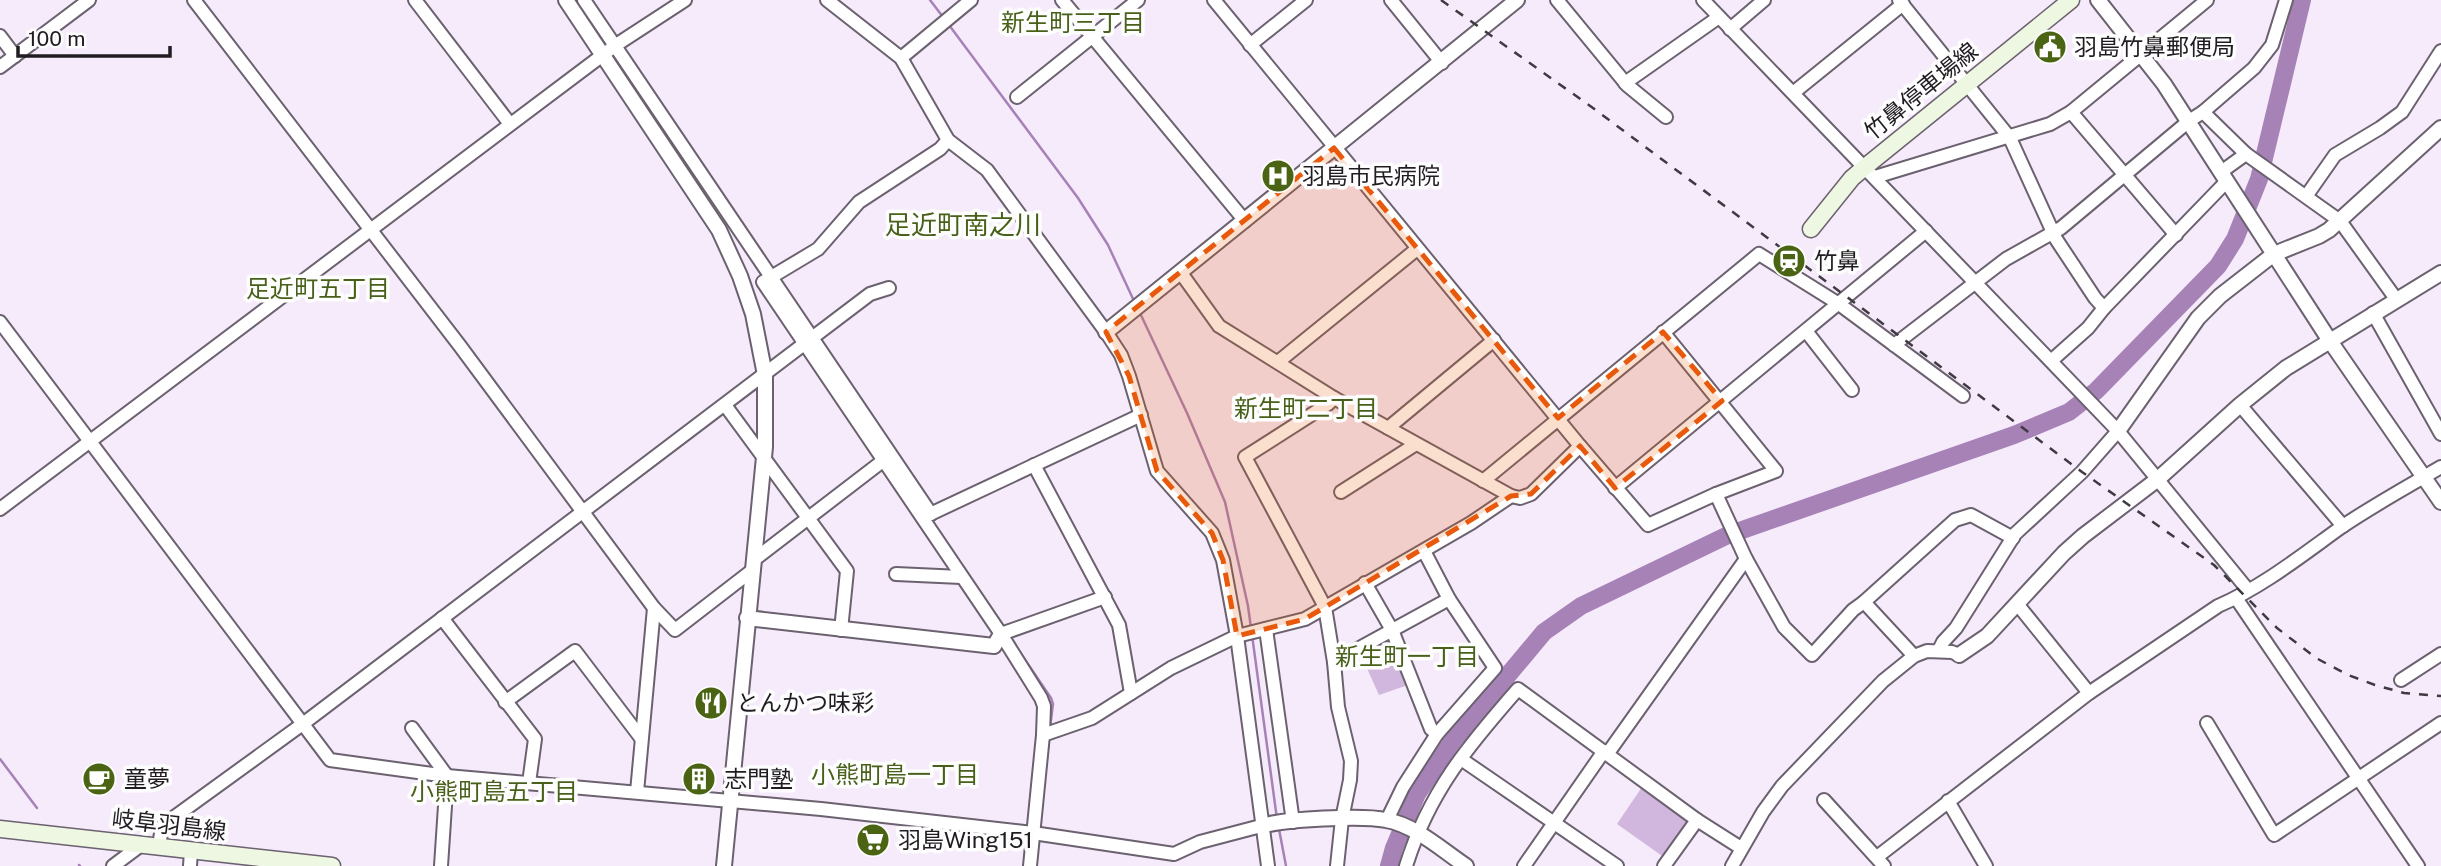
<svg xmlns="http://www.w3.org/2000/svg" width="2441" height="866" viewBox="0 0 2441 866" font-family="'Public Sans','Noto Sans JP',sans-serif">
	<rect width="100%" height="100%" fill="#f6ebfb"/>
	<g fill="#d1b6dd">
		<polygon points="1388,640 1408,685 1379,695 1361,655"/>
		<polygon points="1642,787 1689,821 1665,858 1617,824"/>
	</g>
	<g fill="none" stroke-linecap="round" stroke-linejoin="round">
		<g stroke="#a782b7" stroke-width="2.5">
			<polyline points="930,0 943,17"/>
			<polyline points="949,25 1078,198 1108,245 1134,301"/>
			<polyline points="1140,313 1187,413 1225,502 1248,606 1251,628"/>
			<polyline points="1252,635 1277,819"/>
			<polyline points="1017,648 1051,698 1053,704 1050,728"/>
			<polyline points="0,759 37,808"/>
			<polyline points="1047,759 1049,738"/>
			<polyline points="1279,829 1286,866"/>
			<polyline points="79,865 80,866"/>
		</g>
		<polyline stroke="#a782b7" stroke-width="18" points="1389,866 1394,848 1417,794 1452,742 1544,632 1581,606 1728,535 2014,435 2069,412 2096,391 2218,266 2235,239 2259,179 2302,0"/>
		<defs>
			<g id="minor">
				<polyline points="194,0 460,346 654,608 675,630 754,569"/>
				<polyline points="415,0 510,124"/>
				<polyline points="584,0 931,514"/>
				<polyline points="827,0 901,58 948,140 987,170 1106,332 1121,355 1129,376 1157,471 1212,533 1223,560 1237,636 1268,866"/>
				<polyline points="1062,0 1245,221"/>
				<polyline points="1214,0 1580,446 1648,525 1716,494 1776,471 1663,332"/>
				<polyline points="1391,0 1442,63"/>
				<polyline points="1557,0 1627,85 1666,117"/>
				<polyline points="1703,0 2118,431 2248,590"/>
				<polyline points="1899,0 2010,138 2056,239 2095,298 2104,308"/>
				<polyline points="1730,29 1764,0"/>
				<polyline points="0,36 15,56"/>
				<polyline points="1250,45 1306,0"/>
				<polyline points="901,58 971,0"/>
				<polyline points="0,67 89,0"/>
				<polyline points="1625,83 1719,17"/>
				<polyline points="1793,93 1903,4"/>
				<polyline points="1017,97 1138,0"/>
				<polyline points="2071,112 2176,235"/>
				<polyline points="2203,112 2254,68 2272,45 2286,0"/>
				<polyline points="948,140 940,149 859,202 818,249 763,282 1001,634 1041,698 1044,706 1043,735 1030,866"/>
				<polyline points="2221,172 2246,154"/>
				<polyline points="1875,177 2050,124 2071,112 2207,0"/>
				<polyline points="2307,195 2335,155 2380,128 2402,112 2441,51"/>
				<polyline points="2373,313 2441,434"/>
				<polyline points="0,322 330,760 447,776 821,809 1033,833 1174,854 1200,842 1261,826"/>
				<polyline points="1806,331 1852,390"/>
				<polyline points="1894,345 2006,259 2061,228 2189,121 2203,112 2246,154 2340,221 2396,299"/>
				<polyline points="2051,361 2088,328 2104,308 2227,181"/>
				<polyline points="1278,362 1417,249"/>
				<polyline points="1334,398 1328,404 1245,457 1325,607 1334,662"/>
				<polyline points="725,405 847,571 841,630"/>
				<polyline points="2240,405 2343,526"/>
				<polyline points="1388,428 1494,340"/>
				<polyline points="1034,465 1119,625 1131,693"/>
				<polyline points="1483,481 1759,254 1839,304 1963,396"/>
				<polyline points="1615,488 1926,231"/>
				<polyline points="1341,492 1416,444"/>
				<polyline points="1716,494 1746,559 1784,627 1812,655 1853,610 1864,602 1914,656"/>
				<polyline points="1511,496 1520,498 1531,494 1580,446"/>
				<polyline points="0,509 616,45 685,0"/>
				<polyline points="926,516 1141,415"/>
				<polyline points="755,559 884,460"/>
				<polyline points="896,574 961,577"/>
				<polyline points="1365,583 1392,630 1431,729 1437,734"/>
				<polyline points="2236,598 2418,866"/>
				<polyline points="1864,602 1955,520 1971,515 2013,538"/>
				<polyline points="2018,605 2089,693"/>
				<polyline points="442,618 535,739 529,783"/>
				<polyline points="1266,629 1293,822"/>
				<polyline points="1001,634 1105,597"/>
				<polyline points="1939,650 1943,642 1956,628 2015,534 2082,472 2118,431"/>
				<polyline points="2401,680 2441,654"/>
				<polyline points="505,702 575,651 641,738"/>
				<polyline points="2207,723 2274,835 2441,723"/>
				<polyline points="412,728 447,776 441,866"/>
				<polyline points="1043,735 1092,718 1171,668 1237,636 1305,619 1471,523 1511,496 1334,398 1219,326 1181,273"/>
				<polyline points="1608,753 1746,559"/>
				<polyline points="1461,759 1617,866"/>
				<polyline points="637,792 654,608"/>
				<polyline points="1824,800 1884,866"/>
				<polyline points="1948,801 1986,866"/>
				<polyline points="1387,820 1403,787 1437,734 1495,668 1449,599 1424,551"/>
				<polyline points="159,847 162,826 304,723 870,294 889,288"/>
				<path d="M1877,857l212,-164 129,-87c44,-19 83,-50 122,-78 32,-22 67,-41 101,-61"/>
				<polyline points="113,866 141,845"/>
				<polyline points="190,866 191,851"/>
				<polyline points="1337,866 1342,819 1350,780 1351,761 1338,707 1334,662 1449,599"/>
				<path d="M1406,866c23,-74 62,-120 112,-177l179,131 44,28"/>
				<polyline points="1524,866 1604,751"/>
				<polyline points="1664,866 1697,820"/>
				<polyline points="1732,866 1763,812 1782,786 1883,681 1914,656 1927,651 1952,652 1959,655"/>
			</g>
			<g id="tertiary">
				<polyline points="566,0 719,230 740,276 753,314 765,375 765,447 724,866"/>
				<polyline points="2098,0 2164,84 2330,341 2441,502"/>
				<polyline points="1106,332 1517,0"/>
				<polyline points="2118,431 2198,318 2220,296 2274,254 2319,236 2329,230 2441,128"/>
				<polyline points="747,618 994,646 1001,634"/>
				<polyline points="1959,655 1987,636 2064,553 2083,536 2158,479 2240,405 2286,368 2441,273"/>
				<path d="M1261,826c24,-7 101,-11 125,-6 29,5 56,30 80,46"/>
			</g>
			<g id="secondary">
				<polyline points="1811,229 1852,178 1865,167 2071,0"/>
				<polyline points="0,829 332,866"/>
			</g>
		</defs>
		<use href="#minor" stroke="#6b616f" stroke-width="16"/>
		<use href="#tertiary" stroke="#6b616f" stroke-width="18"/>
		<use href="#secondary" stroke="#6b616f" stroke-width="19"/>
		<use href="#minor" stroke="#fff" stroke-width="12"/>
		<use href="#tertiary" stroke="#fff" stroke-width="14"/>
		<use href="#secondary" stroke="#eef7e1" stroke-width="16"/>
		<polyline stroke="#3f3a41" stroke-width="2.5" stroke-dasharray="9 9" stroke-linecap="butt" points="1441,0 1593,108 2082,472 2214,565 2277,628 2316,658 2348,675 2375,685 2404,693 2441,696"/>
	</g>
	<path fill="#e8590c" fill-opacity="0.2" stroke="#e8590c" stroke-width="5" stroke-dasharray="14 9" stroke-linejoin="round" d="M1334,148l224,270 105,-86 59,69 -107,87 -35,-42 -49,48 -20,2 -206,123 -68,17 -14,-76 -11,-27 -55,-62 -28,-95 -23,-44z"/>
	<defs>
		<symbol id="civic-disc" viewBox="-11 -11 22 22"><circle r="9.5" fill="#4a6414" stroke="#fdfdfd"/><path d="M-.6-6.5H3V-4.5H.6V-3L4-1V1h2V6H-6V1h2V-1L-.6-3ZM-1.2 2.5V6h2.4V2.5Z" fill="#fff"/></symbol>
		<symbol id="hospital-disc" viewBox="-11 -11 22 22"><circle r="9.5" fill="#4a6414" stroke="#fdfdfd"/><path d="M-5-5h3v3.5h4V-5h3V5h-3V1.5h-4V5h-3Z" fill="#fff"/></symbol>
		<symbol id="station-disc" viewBox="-11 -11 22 22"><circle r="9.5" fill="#4a6414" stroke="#fdfdfd"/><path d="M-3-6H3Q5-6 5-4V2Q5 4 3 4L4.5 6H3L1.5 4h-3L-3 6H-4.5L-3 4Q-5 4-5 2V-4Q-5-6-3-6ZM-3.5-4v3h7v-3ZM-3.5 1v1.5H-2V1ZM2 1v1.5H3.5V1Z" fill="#fff"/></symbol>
		<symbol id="restaurant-disc" viewBox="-11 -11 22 22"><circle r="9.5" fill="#4a6414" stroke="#fdfdfd"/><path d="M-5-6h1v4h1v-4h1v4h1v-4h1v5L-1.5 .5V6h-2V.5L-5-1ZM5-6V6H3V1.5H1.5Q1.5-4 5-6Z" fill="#fff"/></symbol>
		<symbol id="cafe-disc" viewBox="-11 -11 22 22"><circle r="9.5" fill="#4a6414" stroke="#fdfdfd"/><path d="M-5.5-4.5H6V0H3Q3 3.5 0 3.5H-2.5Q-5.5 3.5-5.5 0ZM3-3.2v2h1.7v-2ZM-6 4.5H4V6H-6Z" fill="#fff"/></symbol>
		<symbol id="building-disc" viewBox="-11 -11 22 22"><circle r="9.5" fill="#4a6414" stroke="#fdfdfd"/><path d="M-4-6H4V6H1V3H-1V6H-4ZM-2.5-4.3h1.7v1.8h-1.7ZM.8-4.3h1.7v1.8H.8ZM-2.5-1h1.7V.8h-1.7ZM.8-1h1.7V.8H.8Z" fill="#fff"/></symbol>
		<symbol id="supermarket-disc" viewBox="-11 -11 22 22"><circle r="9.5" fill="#4a6414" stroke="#fdfdfd"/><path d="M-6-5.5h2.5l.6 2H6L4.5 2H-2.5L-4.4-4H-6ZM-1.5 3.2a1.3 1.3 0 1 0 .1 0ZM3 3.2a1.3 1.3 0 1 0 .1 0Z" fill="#fff"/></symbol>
	</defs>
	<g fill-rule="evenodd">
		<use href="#civic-disc" x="2031" y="28" width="38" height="38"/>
		<use href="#hospital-disc" x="1259" y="157" width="38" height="38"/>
		<use href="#station-disc" x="1770" y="242" width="38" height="38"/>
		<use href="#restaurant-disc" x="692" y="684" width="38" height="38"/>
		<use href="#cafe-disc" x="80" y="760" width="38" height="38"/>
		<use href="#building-disc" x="680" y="760" width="38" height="38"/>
		<use href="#supermarket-disc" x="854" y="821" width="38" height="38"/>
	</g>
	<g text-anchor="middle" stroke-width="7" stroke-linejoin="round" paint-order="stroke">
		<g font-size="23" fill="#201c21" stroke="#fdfdfd" text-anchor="start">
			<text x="2074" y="55">羽島竹鼻郵便局</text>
			<text x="1302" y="184">羽島市民病院</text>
			<text x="1814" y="269">竹鼻</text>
			<text x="736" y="711">とんかつ味彩</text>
			<text x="124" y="787">童夢</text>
			<text x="724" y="787">志門塾</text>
			<text x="898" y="848">羽島Wing151</text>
		</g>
		<g font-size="23" fill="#201c21" stroke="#fdfdfd">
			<text transform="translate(1921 91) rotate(-39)" y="8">竹鼻停車場線</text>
			<text transform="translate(169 825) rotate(7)" y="8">岐阜羽島線</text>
		</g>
		<g font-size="24" fill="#48601a" stroke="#fdfdfd">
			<text x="1073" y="31">新生町三丁目</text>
			<text x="318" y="297">足近町五丁目</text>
			<text x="1306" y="417">新生町二丁目</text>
			<text x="1407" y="665">新生町一丁目</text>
			<text x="895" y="783">小熊町島一丁目</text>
			<text x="494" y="800">小熊町島五丁目</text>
		</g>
		<g font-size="26" fill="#48601a" stroke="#fdfdfd">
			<text x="963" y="234">足近町南之川</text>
		</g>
	</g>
	<path d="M18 46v10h152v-10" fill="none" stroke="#201c21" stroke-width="3.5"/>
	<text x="28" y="46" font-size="21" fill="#201c21" stroke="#fdfdfd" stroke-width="5" paint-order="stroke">100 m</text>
</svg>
